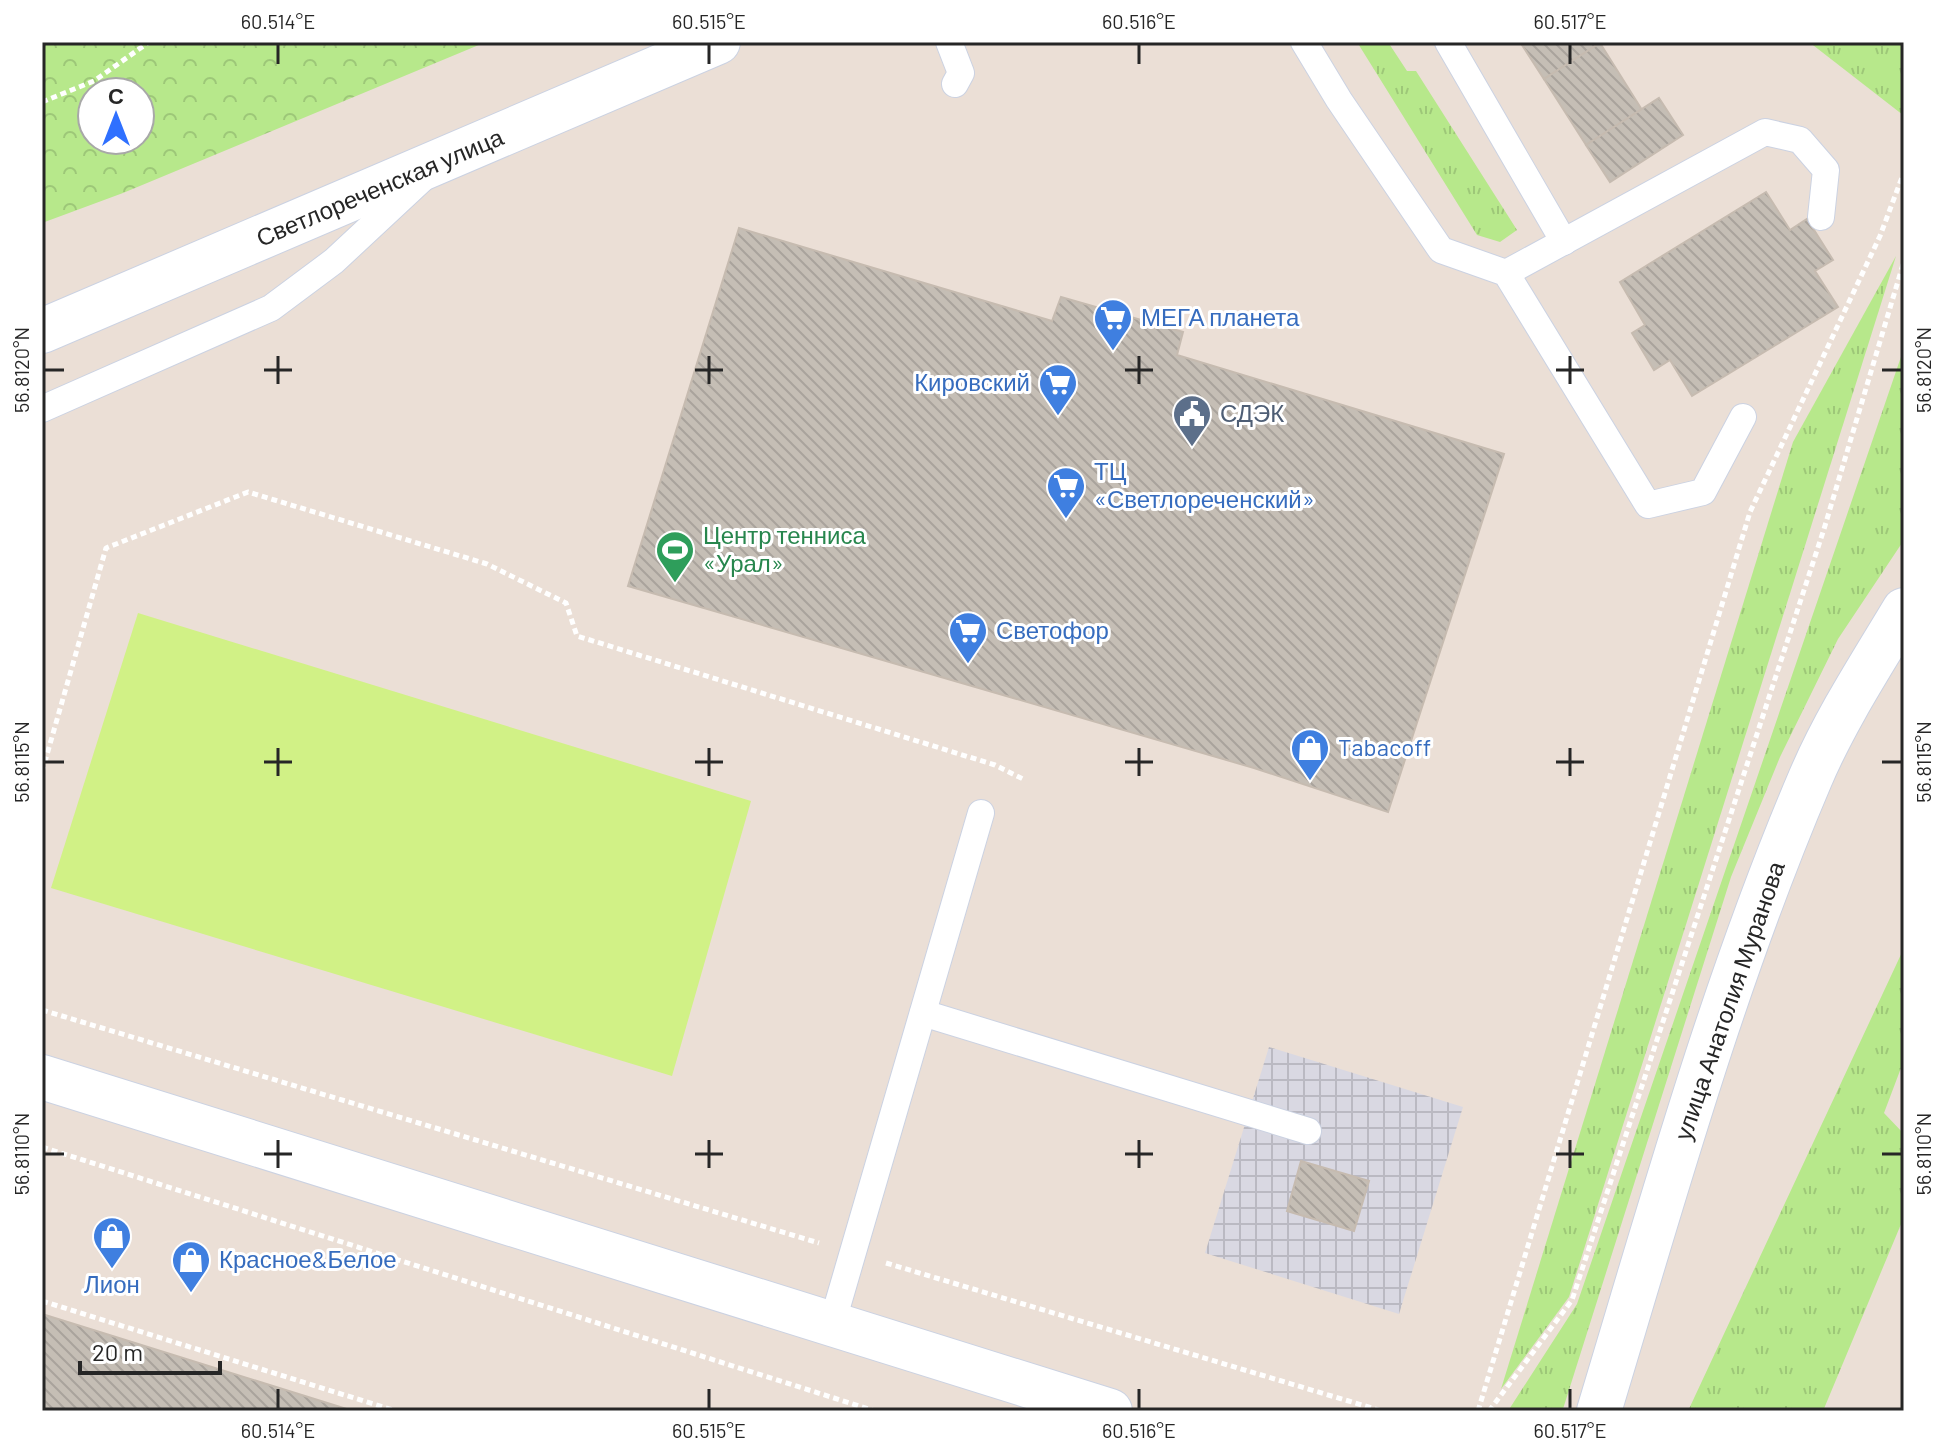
<svg xmlns="http://www.w3.org/2000/svg" width="1946" height="1453" viewBox="0 0 1946 1453" font-family="Barlow,sans-serif">
	<defs>
		<pattern id="industrial-grid" width="8" height="8" patternUnits="userSpaceOnUse" patternTransform="scale(2)"><rect width="8" height="8" fill="#d9d8e2"/><path d="M0 4h8M4 0v8" fill="none" stroke="#bab9c2"/></pattern>
		<pattern id="grass-tufts" width="24" height="20" patternUnits="userSpaceOnUse" patternTransform="scale(2)"><rect width="24" height="20" fill="#b7e88b"/><path d="M3 7l-1-3M5 7V3M7 7l1-3M15 17l-1-3M17 17v-4M19 17l1-3" fill="none" stroke="#9dc778"/></pattern>
		<pattern id="forest-crowns" width="20" height="18" patternUnits="userSpaceOnUse" patternTransform="scale(2)"><rect width="20" height="18" fill="#b7e88b"/><path d="M2 6a3 3 0 1 1 6 0M12 15a3 3 0 1 1 6 0" fill="none" stroke="#9dc778"/></pattern>
		<pattern id="building-back-hatch" width="6" height="6" patternUnits="userSpaceOnUse" patternTransform="scale(2)"><rect width="6" height="6" fill="#c5beb5"/><path d="M-1 5l2 2M0 0l6 6M5-1l2 2" fill="none" stroke="#a9a39c"/></pattern>
	</defs>
	<rect width="100%" height="100%" fill="#ebdfd6"/>
	<polygon fill="url(#industrial-grid)" points="1269,1047 1463,1107 1399,1314 1205,1253"/>
	<g fill="url(#grass-tufts)">
		<polygon points="1357,42 1388,42 1407,71 1416,71 1517,230 1500,242 1477,235"/>
		<polygon points="1809,42 1904,42 1903,115"/>
		<polygon points="1896,256 1569,1297 1501,1389 1793,442"/>
		<polygon points="1904,348 1904,540 1838,639 1780,757 1731,877 1563,1409 1562,1411 1508,1411 1577,1304"/>
		<polygon points="1904,948 1904,1060 1884,1113 1904,1134 1904,1217 1823,1411 1688,1411"/>
	</g>
	<path fill="url(#forest-crowns)" fill-rule="evenodd" d="M42,42h444l-363,151 -81,30zM92,92h48v48h-48z"/>
	<polygon fill="#d1f186" points="138,613 751,801 672,1076 51,888"/>
	<g fill="url(#building-back-hatch)" stroke="#c6bbb0" stroke-width="2">
		<polygon points="1520,42 1599,42 1600,43 1544,79"/>
		<polygon points="1600,43 1642,110 1586,145 1544,79"/>
		<polygon points="1659,98 1683,135 1610,182 1586,145"/>
		<polygon points="1766,192 1790,230 1807,219 1833,260 1815,271 1838,307 1692,396 1670,360 1654,370 1632,333 1645,325 1620,282"/>
		<polygon points="739,228 1052,321 1061,297 1183,332 1177,355 1504,454 1388,812 1254,768 628,586"/>
		<polygon points="1301,1161 1369,1181 1354,1231 1287,1211"/>
		<polygon points="42,1314 119,1338 353,1411 42,1411"/>
	</g>
	<g fill="none" stroke-linecap="round" stroke-linejoin="round">
		<defs>
			<g id="service">
				<polyline points="949,42 961,73 955,84"/>
				<polyline points="1304,42 1339,100 1441,250 1506,273 1648,505 1703,492 1743,417"/>
				<polyline points="1448,42 1564,242"/>
				<polyline points="1506,273 1765,132 1800,140 1826,170 1821,217"/>
				<polyline points="42,409 271,308 334,261 421,180"/>
				<polyline points="923,1013 1308,1131"/>
				<polyline points="832,1324 981,813"/>
			</g>
			<g id="minor">
				<polyline points="42,1077 1110,1411"/>
				<path d="M1599,1411c64,-212 124,-428 211,-632 25,-59 61,-114 94,-169"/>
			</g>
			<polyline id="secondary" points="42,331 718,42"/>
		</defs>
		<use href="#service" stroke="#cbd2e2" stroke-width="28"/>
		<use href="#minor" stroke="#cbd2e2" stroke-width="46"/>
		<use href="#secondary" stroke="#cbd2e2" stroke-width="46"/>
		<g stroke="#fff" stroke-width="5" stroke-dasharray="6 4" stroke-linecap="butt">
			<polyline points="42,102 94,81 149,42"/>
			<polyline points="42,772 106,548 248,492 487,564 566,603 577,636 995,765 1023,779"/>
			<polyline points="42,1010 819,1243"/>
			<polyline points="42,1147 875,1411"/>
			<polyline points="886,1263 1382,1411"/>
			<polyline points="42,1301 396,1411"/>
			<polyline points="1478,1411 1750,512 1880,236 1904,172"/>
			<polyline points="1489,1411 1572,1300 1824,529 1904,261"/>
		</g>
		<use href="#service" stroke="#fff" stroke-width="26"/>
		<use href="#minor" stroke="#fff" stroke-width="44"/>
		<use href="#secondary" stroke="#fff" stroke-width="44"/>
	</g>
	<path fill="none" stroke="#262626" stroke-width="3" d="M278,44v20M709,44v20M1139,44v20M1570,44v20M278,356v28M709,356v28M1139,356v28M1570,356v28M44,370h20M264,370h28M695,370h28M1125,370h28M1556,370h28M1882,370h20M278,748v28M709,748v28M1139,748v28M1570,748v28M44,762h20M264,762h28M695,762h28M1125,762h28M1556,762h28M1882,762h20M278,1140v28M709,1140v28M1139,1140v28M1570,1140v28M44,1154h20M264,1154h28M695,1154h28M1125,1154h28M1556,1154h28M1882,1154h20M278,1389v20M709,1389v20M1139,1389v20M1570,1389v20"/>
	<defs>
		<symbol id="supermarket-pin" viewBox="-11 -11 22 30"><path d="M0 17L-7.5 6A9.5 9.5 0 1 1 7.5 6Z" fill="#3f7fe0" stroke="#fff"/><path d="M-6-5.5h2.5l.6 2H6L4.5 2H-2.5L-4.4-4H-6ZM-1.5 3.2a1.3 1.3 0 1 0 .1 0ZM3 3.2a1.3 1.3 0 1 0 .1 0Z" fill="#fff"/></symbol>
		<symbol id="civic-pin" viewBox="-11 -11 22 30"><path d="M0 17L-7.5 6A9.5 9.5 0 1 1 7.5 6Z" fill="#5c6f8a" stroke="#fff"/><path d="M-.6-6.5H3V-4.5H.6V-3L4-1V1h2V6H-6V1h2V-1L-.6-3ZM-1.2 2.5V6h2.4V2.5Z" fill="#fff"/></symbol>
		<symbol id="stadium-pin" viewBox="-11 -11 22 30"><path d="M0 17L-7.5 6A9.5 9.5 0 1 1 7.5 6Z" fill="#2e9e5b" stroke="#fff"/><path d="M0-5a6.5 5 0 1 0 0 10a6.5 5 0 1 0 0-10ZM-3.5-1.8h7v3.6h-7Z" fill="#fff"/></symbol>
		<symbol id="shop-pin" viewBox="-11 -11 22 30"><path d="M0 17L-7.5 6A9.5 9.5 0 1 1 7.5 6Z" fill="#3f7fe0" stroke="#fff"/><path d="M-5-2.5h2.3a2.7 3.5 0 0 1 5.4 0H5L5.5 6h-11ZM-1.5-2.5h3a1.5 2.3 0 0 0-3 0Z" fill="#fff"/></symbol>
	</defs>
	<g fill-rule="evenodd">
		<use href="#supermarket-pin" x="1091" y="296" width="44" height="60"/>
		<use href="#supermarket-pin" x="1036" y="361" width="44" height="60"/>
		<use href="#civic-pin" x="1170" y="392" width="44" height="60"/>
		<use href="#supermarket-pin" x="1044" y="464" width="44" height="60"/>
		<use href="#stadium-pin" x="653" y="528" width="44" height="60"/>
		<use href="#supermarket-pin" x="946" y="609" width="44" height="60"/>
		<use href="#shop-pin" x="1288" y="726" width="44" height="60"/>
		<use href="#shop-pin" x="90" y="1214" width="44" height="60"/>
		<use href="#shop-pin" x="169" y="1238" width="44" height="60"/>
	</g>
	<g text-anchor="middle" stroke-width="6" stroke-linejoin="round" paint-order="stroke">
		<g font-size="24" fill="#262626" stroke="#fff">
			<text transform="translate(380 188) rotate(-23)" y="8">Светлореченская улица</text>
			<text transform="translate(1730 1001) rotate(-71)" y="8">улица Анатолия Муранова</text>
		</g>
		<g font-size="24" fill="#366cbe" stroke="#fff" text-anchor="start">
			<text x="1141" y="326">МЕГА планета</text>
			<text x="1030" y="391" text-anchor="end">Кировский</text>
			<text x="1094" y="480">ТЦ<tspan x="1094" dy="28">«Светлореченский»</tspan></text>
			<text x="996" y="639">Светофор</text>
			<text x="1338" y="756">Tabacoff</text>
			<text x="219" y="1268">Красное&amp;Белое</text>
			<text x="112" y="1293" text-anchor="middle">Лион</text>
		</g>
		<g font-size="24" fill="#4e5e75" stroke="#fff" text-anchor="start">
			<text x="1220" y="422">СДЭК</text>
		</g>
		<g font-size="24" fill="#27864d" stroke="#fff" text-anchor="start">
			<text x="703" y="544">Центр тенниса<tspan x="703" dy="28">«Урал»</tspan></text>
		</g>
	</g>
	<rect width="1946" height="1453" fill="none" stroke="#ffffff" stroke-width="88"/>
	<g transform="translate(116 116)"><circle r="38" fill="#ffffff" stroke="#a8a8a8" stroke-width="2"/>
	<path d="M0-6L14 30L0 20L-14 30Z" fill="#2f70ff"/>
	<text y="-12" font-size="22" font-weight="bold" text-anchor="middle" fill="#262626">С</text>
	</g>
	<path d="M80 1361v12h140v-12" fill="none" stroke="#262626" stroke-width="4"/>
	<text x="92" y="1361" font-size="24" fill="#262626" stroke="#ffffff" stroke-width="6" paint-order="stroke">20 m</text>
	<rect x="44" y="44" width="1858" height="1365" fill="none" stroke="#262626" stroke-width="3"/>
	<g font-size="20" text-anchor="middle" fill="#262626">
		<text x="278" y="29">60.514°E</text>
		<text x="709" y="29">60.515°E</text>
		<text x="1139" y="29">60.516°E</text>
		<text x="1570" y="29">60.517°E</text>
		<text transform="translate(22 370) rotate(-90)" y="7">56.8120°N</text>
		<text transform="translate(1924 370) rotate(-90)" y="7">56.8120°N</text>
		<text transform="translate(22 762) rotate(-90)" y="7">56.8115°N</text>
		<text transform="translate(1924 762) rotate(-90)" y="7">56.8115°N</text>
		<text transform="translate(22 1154) rotate(-90)" y="7">56.8110°N</text>
		<text transform="translate(1924 1154) rotate(-90)" y="7">56.8110°N</text>
		<text x="278" y="1438">60.514°E</text>
		<text x="709" y="1438">60.515°E</text>
		<text x="1139" y="1438">60.516°E</text>
		<text x="1570" y="1438">60.517°E</text>
	</g>
</svg>
